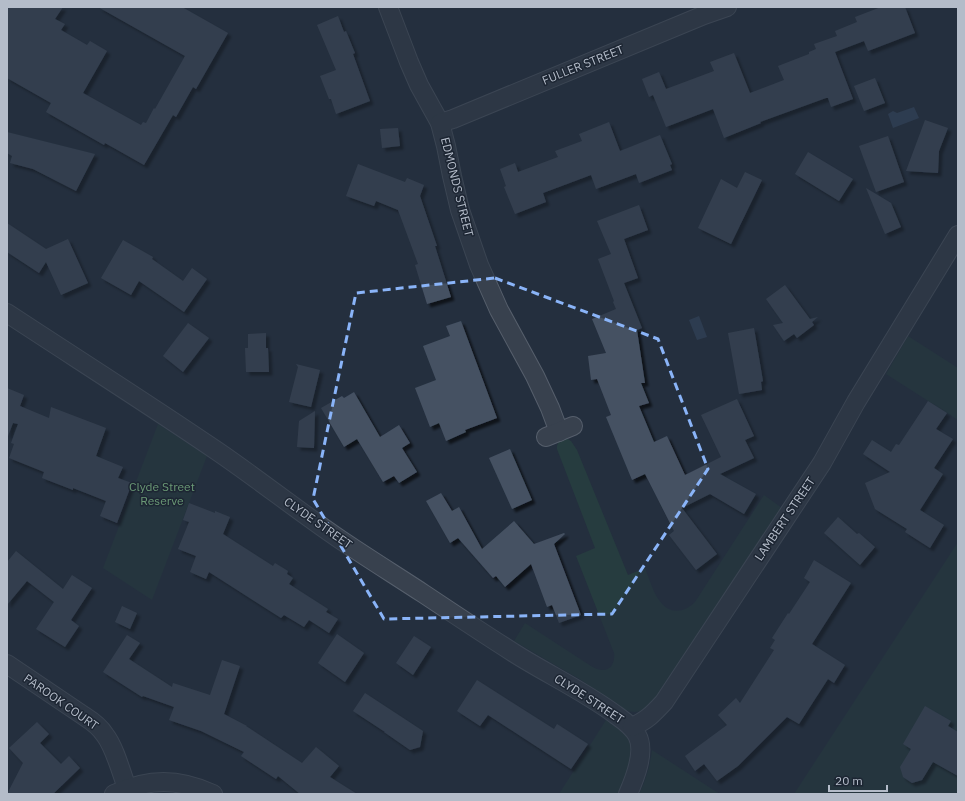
<svg xmlns="http://www.w3.org/2000/svg" width="965" height="801" viewBox="0 0 965 801" font-family="'IBM Plex Sans',sans-serif">
	<defs>
		<filter id="shadow"><feDropShadow dx="3.5" dy="3.5" stdDeviation="1" flood-color="#0009"/></filter>
	</defs>
	<rect width="100%" height="100%" fill="#242f3e"/>
	<g fill="#263c3f">
		<polygon points="908,336 958,368 958,420 886,374"/>
		<polygon points="158,424 207,456 152,600 103,568"/>
		<path d="M566,438l5,3 6,9 51,125 17,-7c4,10 8,24 14,32 10,15 25,13 36,2l69,-107 18,13 -54,84 -73,107c-11,11 -16,17 -32,10l-45,-31 -23,-13 -41,-24 11,-18 66,43c3,2 8,4 12,4 9,0 12,-9 11,-17l-38,-97 19,-8 -38,-99v-3l2,-5z"/>
		<polygon points="958,542 958,794 794,794"/>
		<path d="M606,720c7,5 14,10 20,16 13,17 0,41 -7,58h-60z"/>
		<path d="M652,750l60,39 8,5h-81c7,-14 11,-28 13,-44z"/>
	</g>
	<g fill="#394c67">
		<polygon points="914,107 919,118 893,128 888,114 893,111 897,113"/>
		<polygon points="699,316 707,337 697,340 689,320"/>
	</g>
	<g fill="#455162" filter="url(#shadow)">
		<polygon points="7,7 63,7 55,19 65,24 61,30 87,45 90,41 107,51 83,93 141,125 143,122 146,123 154,108 155,109 185,56 98,7 182,7 228,33 196,89 193,87 176,117 173,115 144,165 105,143 104,145 46,112 51,103 7,78"/>
		<polygon points="881,7 905,7 915,33 868,51 864,41 835,52 853,99 831,107 828,98 826,98 760,122 761,123 724,138 713,109 666,127 653,95 649,97 642,79 659,72 666,89 714,71 710,62 734,53 750,93 784,80 778,66 809,54 809,52 816,49 814,44 837,36 835,31 857,22 855,17"/>
		<polygon points="338,16 344,32 346,31 355,53 353,54 370,101 336,114 331,99 329,99 320,76 336,70 317,25"/>
		<polygon points="875,78 885,103 864,111 854,86"/>
		<polygon points="925,120 948,128 939,151 938,173 906,171"/>
		<polygon points="609,122 620,151 660,135 672,164 670,165 672,170 639,183 636,174 596,189 591,175 543,193 546,202 515,214 504,187 506,186 500,169 515,163 518,172 558,157 555,151 582,141 579,134"/>
		<polygon points="398,128 400,146 382,148 380,129"/>
		<polygon points="7,132 95,154 76,191 33,169 10,163 12,156 7,153"/>
		<polygon points="888,136 904,182 876,192 859,146"/>
		<polygon points="808,152 853,179 839,201 795,174"/>
		<polygon points="358,164 405,182 407,178 424,185 420,196 437,246 435,246 451,297 427,304 415,265 418,264 398,210 376,201 374,206 346,196"/>
		<polygon points="745,172 762,180 731,244 698,228 721,179 737,188"/>
		<polygon points="866,188 891,203 901,227 885,234"/>
		<polygon points="639,205 648,230 624,239 638,278 624,283 642,328 637,330 645,383 641,383 649,403 639,406 654,442 667,436 685,475 721,457 701,415 737,399 754,436 745,440 754,458 720,474 756,494 744,514 710,494 682,508 717,554 696,570 669,535 674,531 645,474 632,480 606,417 611,415 597,379 591,380 588,356 606,353 592,319 616,309 613,302 614,301 598,259 611,254 597,221"/>
		<polygon points="7,223 46,249 68,239 88,283 61,295 46,262 39,273 7,252"/>
		<polygon points="123,240 153,257 152,259 183,281 192,268 207,279 184,312 139,281 131,295 101,278"/>
		<polygon points="785,285 810,319 818,317 812,322 814,325 797,338 794,334 784,341 773,325 783,323 766,299"/>
		<polygon points="461,321 497,418 465,430 466,432 446,441 439,423 430,427 415,388 436,380 423,346 450,336 446,326"/>
		<polygon points="188,323 209,338 183,372 163,356"/>
		<polygon points="754,328 763,381 761,382 762,390 739,394 728,333"/>
		<polygon points="266,333 266,348 268,348 269,372 246,372 245,348 248,348 248,334"/>
		<polygon points="296,364 320,370 311,407 289,402 298,367"/>
		<polygon points="7,388 24,395 20,406 49,418 51,407 106,428 96,456 123,467 118,478 132,483 117,523 100,516 106,501 73,488 73,490 42,478 44,472 9,458 14,444 11,443 18,424 13,423 8,436 7,436"/>
		<polygon points="354,392 380,437 399,425 410,443 402,448 417,472 399,483 394,476 383,482 357,439 344,447 321,408 342,396 344,398"/>
		<polygon points="928,401 947,413 936,429 953,439 934,468 943,474 920,510 944,525 930,548 905,532 907,529 875,509 865,483 890,472 863,454 872,440 891,452 896,444 899,445"/>
		<polygon points="315,411 314,448 297,447 299,421"/>
		<polygon points="510,449 532,500 512,509 489,458"/>
		<polygon points="441,493 452,511 459,507 482,549 514,521 534,544 564,533 565,534 554,544 581,615 559,623 552,605 547,607 531,564 505,587 496,576 493,578 458,538 450,543 426,501"/>
		<polygon points="189,503 215,513 215,511 230,517 223,534 273,566 275,563 288,571 287,574 293,578 289,584 328,609 326,612 338,619 329,633 309,620 304,627 284,615 281,618 209,572 206,579 190,572 196,556 178,549 189,522 183,520"/>
		<polygon points="838,517 857,534 859,533 875,547 860,565 824,533"/>
		<polygon points="16,551 63,589 72,575 92,588 71,620 79,626 65,647 36,629 54,602 27,581 7,605 7,562"/>
		<polygon points="814,560 851,583 812,644 845,665 834,683 828,679 799,724 787,717 738,766 717,781 704,764 695,771 685,756 727,725 718,715 736,698 740,703 774,650 770,648 775,640 772,638 788,613 789,614 810,582 804,578"/>
		<polygon points="122,606 137,613 130,629 115,622"/>
		<polygon points="337,634 364,653 345,682 318,663"/>
		<polygon points="127,635 140,643 129,659 172,687 173,683 210,695 222,660 240,666 224,714 247,726 246,726 302,763 316,747 339,766 330,777 357,794 300,794 278,776 276,779 241,756 244,752 201,731 169,720 174,707 143,696 142,697 103,672"/>
		<polygon points="414,636 431,647 413,675 396,663"/>
		<polygon points="477,680 554,729 557,724 588,744 571,769 488,715 480,726 457,711"/>
		<polygon points="365,693 423,731 420,747 410,750 384,732 385,732 353,711"/>
		<polygon points="925,706 951,721 948,726 958,732 958,776 933,762 922,780 912,783 903,777 900,767 911,749 903,744"/>
		<polygon points="37,722 49,734 40,743 61,764 69,756 80,768 53,794 7,794 23,763 9,748"/>
	</g>
	<g fill="none" stroke-linecap="round" stroke-linejoin="round">
		<defs>
			<g id="street">
				<polyline points="388,7 409,62 419,85 440,123 446,146 452,176 460,210 479,265 499,310 535,376 550,408 559,432"/>
				<polyline points="440,123 453,119 704,15 727,7"/>
				<path d="M7,313c70,46 141,91 210,138 41,28 80,59 121,87 28,19 57,37 86,56 30,20 60,40 90,59 33,21 70,38 102,62 7,5 16,11 21,20 9,16 -2,43 -9,59"/>
				<polyline points="546,437 573,426"/>
				<path d="M7,664l77,52c8,5 16,11 21,19 10,13 16,37 22,53"/>
				<path d="M632,727c15,-7 20,-12 32,-25l158,-239 34,-61 102,-167"/>
				<path d="M114,794c35,-16 64,-16 99,0"/>
			</g>
		</defs>
		<use href="#street" stroke="#565f6c" stroke-width="20"/>
		<use href="#street" stroke="#38414e" stroke-width="18"/>
	</g>
	<path d="M0 0H965V801H0ZM495,278l163,61 50,130 -96,145 -228,5 -71,-120 43,-206z" fill="#242f3e" fill-opacity=".55" fill-rule="evenodd"/>
	<path fill="none" stroke="#8ab4f8" stroke-width="3" stroke-dasharray="8 5" stroke-linejoin="round" d="M495,278l163,61 50,130 -96,145 -228,5 -71,-120 43,-206z"/>
	<g text-anchor="middle" stroke-width="3" stroke-linejoin="round" paint-order="stroke">
		<g font-size="12" fill="#b4bcc9" stroke="#1d2633">
			<text transform="translate(583 65) rotate(-22)" y="4">FULLER STREET</text>
			<text transform="translate(457 187) rotate(76)" y="4">EDMONDS STREET</text>
			<text transform="translate(785 519) rotate(-56)" y="4">LAMBERT STREET</text>
			<text transform="translate(318 523) rotate(35)" y="4">CLYDE STREET</text>
			<text transform="translate(589 699) rotate(33)" y="4">CLYDE STREET</text>
			<text transform="translate(61 702) rotate(35)" y="4">PAROOK COURT</text>
		</g>
		<g font-size="12" fill="#6b9a76" stroke="#1d2633">
			<text x="162" y="491">Clyde Street<tspan x="162" dy="14">Reserve</tspan></text>
		</g>
	</g>
	<rect width="965" height="801" fill="none" stroke="#b4bcc9" stroke-width="16"/>
	<path d="M829 785v6h58v-6" fill="none" stroke="#b4bcc9" stroke-width="2"/>
	<text x="835" y="785" font-size="12" fill="#b4bcc9" stroke="#1d2633" stroke-width="3" paint-order="stroke">20 m</text>
</svg>
